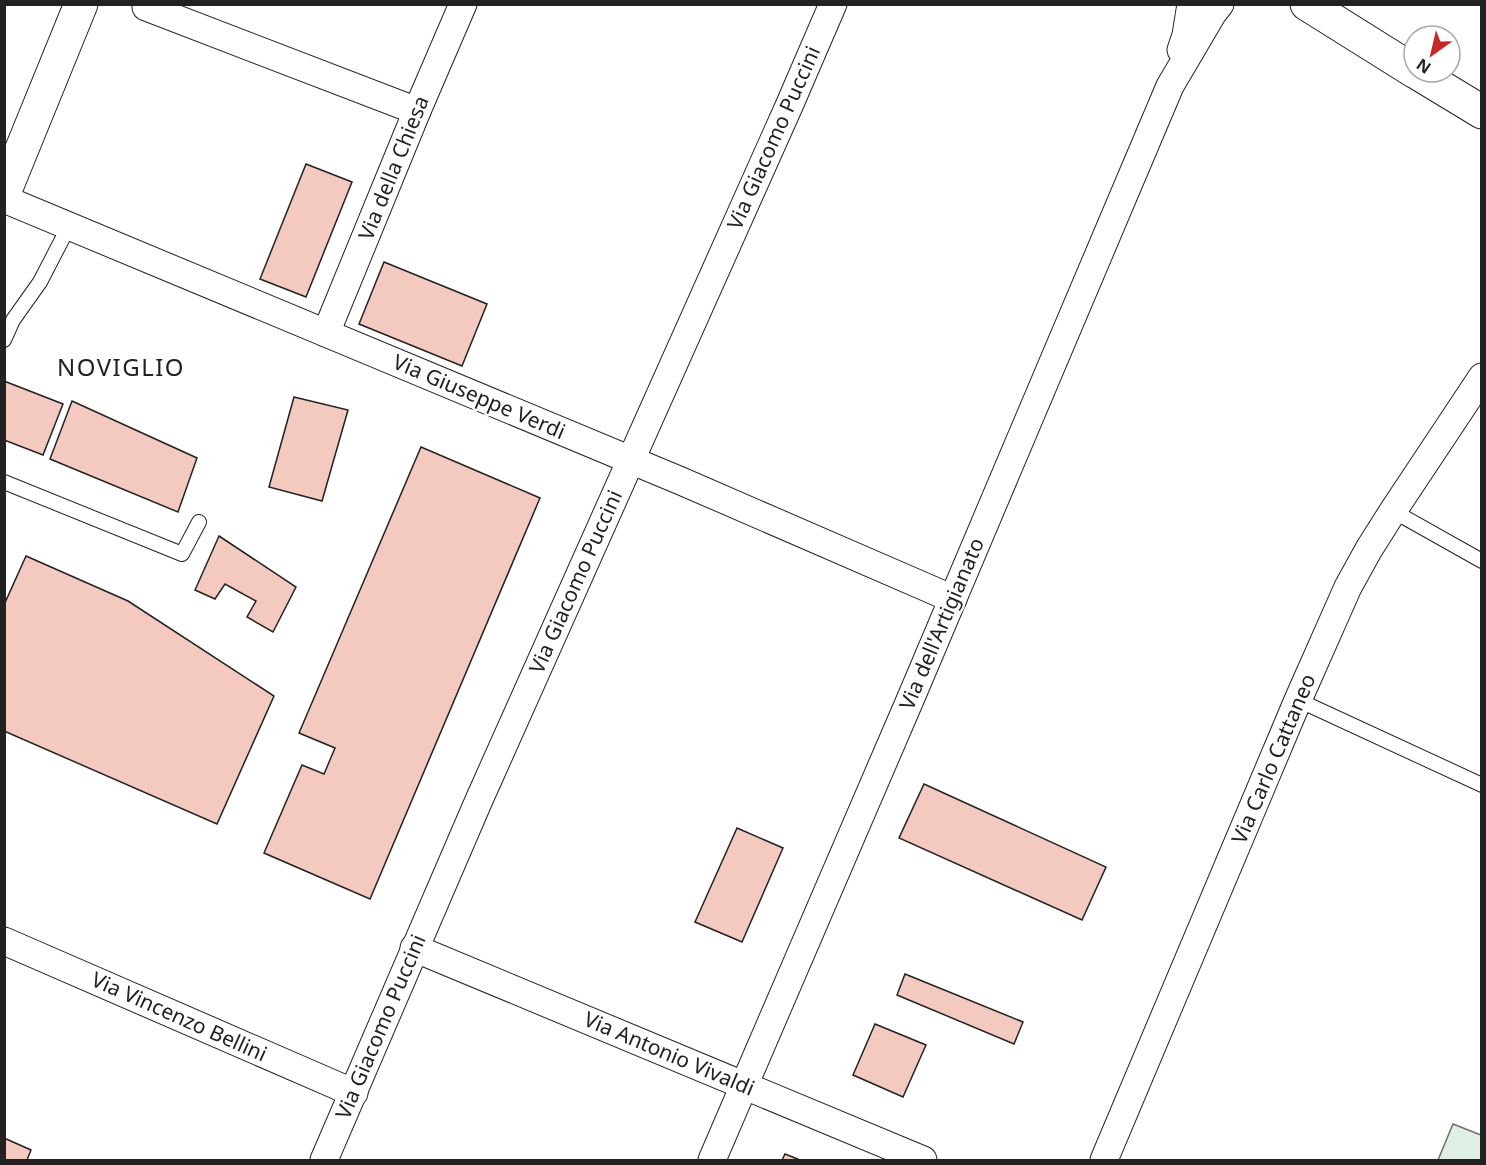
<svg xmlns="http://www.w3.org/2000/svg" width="1486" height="1165" viewBox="0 0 1486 1165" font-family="'Noto Sans',sans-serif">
	<rect width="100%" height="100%" fill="#fff"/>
	<polygon fill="#e0efe3" stroke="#6f6f6f" stroke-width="1.5" points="1453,1124 1481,1135 1481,1160 1438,1160"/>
	<g fill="#f3c9c0" stroke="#222" stroke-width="1.5">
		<polygon points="306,164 352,182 306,297 260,279"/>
		<polygon points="384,262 487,304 462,366 359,324"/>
		<polygon points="4,381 63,404 43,455 4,440"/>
		<polygon points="294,397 348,410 322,501 269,487"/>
		<polygon points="72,401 197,458 178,512 50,459"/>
		<polygon points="421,447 540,498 370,899 264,853 302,765 324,774 335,748 299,733"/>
		<polygon points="219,536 296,587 273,632 247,617 256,601 225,584 215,599 195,590"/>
		<polygon points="26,556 128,601 274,696 217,824 4,731 4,605"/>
		<polygon points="924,784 1106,867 1082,920 899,838"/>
		<polygon points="737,828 783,848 742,942 695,922"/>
		<polygon points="905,974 1023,1022 1014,1044 897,995"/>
		<polygon points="875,1024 926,1045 903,1097 853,1075"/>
		<polygon points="4,1138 31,1150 27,1160 4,1160"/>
		<polygon points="785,1154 800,1160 782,1160"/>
	</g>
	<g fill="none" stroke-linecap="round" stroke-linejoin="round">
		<defs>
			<g id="service">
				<polyline points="4,340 13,320 40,282 69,226"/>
				<polyline points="4,482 182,554 199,522"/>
				<polyline points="1393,511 1482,561"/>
				<polyline points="1298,700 1482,785"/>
			</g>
			<g id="minor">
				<polyline points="146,7 417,111"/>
				<polyline points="1181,50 1186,35 1191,4"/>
				<polyline points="4,199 681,481 953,599"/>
				<polyline points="326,333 417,111 463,4"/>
				<polyline points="4,941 354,1093"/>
				<polyline points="414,948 923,1160"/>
				<polyline points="324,1160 479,800 789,106 833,4"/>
				<polyline points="712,1160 910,700 1170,86 1213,13 1220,4"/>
				<polyline points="1104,1160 1298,700 1348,587 1369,549 1393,511 1482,377"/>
			</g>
			<polyline id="tertiary" points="4,193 81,4"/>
			<g id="primary">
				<polyline points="1307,4 1414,71"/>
				<polyline points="1416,72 1482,112"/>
			</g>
		</defs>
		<use href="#service" stroke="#222" stroke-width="16"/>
		<use href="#minor" stroke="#222" stroke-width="29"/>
		<use href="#tertiary" stroke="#222" stroke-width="35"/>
		<use href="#primary" stroke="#222" stroke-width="35"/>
		<use href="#service" stroke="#fff" stroke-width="14"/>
		<use href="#minor" stroke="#fff" stroke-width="27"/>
		<use href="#tertiary" stroke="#fff" stroke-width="33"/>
		<use href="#primary" stroke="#fff" stroke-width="33"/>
	</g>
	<g text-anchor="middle" stroke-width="4.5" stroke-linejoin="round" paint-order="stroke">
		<g font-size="21" fill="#222" stroke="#fff">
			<text transform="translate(774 138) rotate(-66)" y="7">Via Giacomo Puccini</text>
			<text transform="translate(394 168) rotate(-68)" y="7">Via della Chiesa</text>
			<text transform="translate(479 397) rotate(23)" y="7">Via Giuseppe Verdi</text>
			<text transform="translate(576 582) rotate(-66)" y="7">Via Giacomo Puccini</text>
			<text transform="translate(942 624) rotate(-67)" y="7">Via dell'Artigianato</text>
			<text transform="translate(1274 759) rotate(-67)" y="7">Via Carlo Cattaneo</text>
			<text transform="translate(179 1017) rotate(24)" y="7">Via Vincenzo Bellini</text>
			<text transform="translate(381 1027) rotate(-67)" y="7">Via Giacomo Puccini</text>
			<text transform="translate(669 1054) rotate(23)" y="7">Via Antonio Vivaldi</text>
		</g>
		<g font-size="24" letter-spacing="1.5" fill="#222" stroke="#fff">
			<text x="121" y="376">NOVIGLIO</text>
		</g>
	</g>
	<rect width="1486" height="1165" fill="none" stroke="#222222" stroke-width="12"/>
	<g transform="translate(1432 54) rotate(214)"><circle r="28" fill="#ffffff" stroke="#a7a7a7" stroke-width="1.5"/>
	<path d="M0-4.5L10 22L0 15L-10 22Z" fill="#c62828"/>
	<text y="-9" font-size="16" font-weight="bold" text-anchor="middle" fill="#222222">N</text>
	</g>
</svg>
